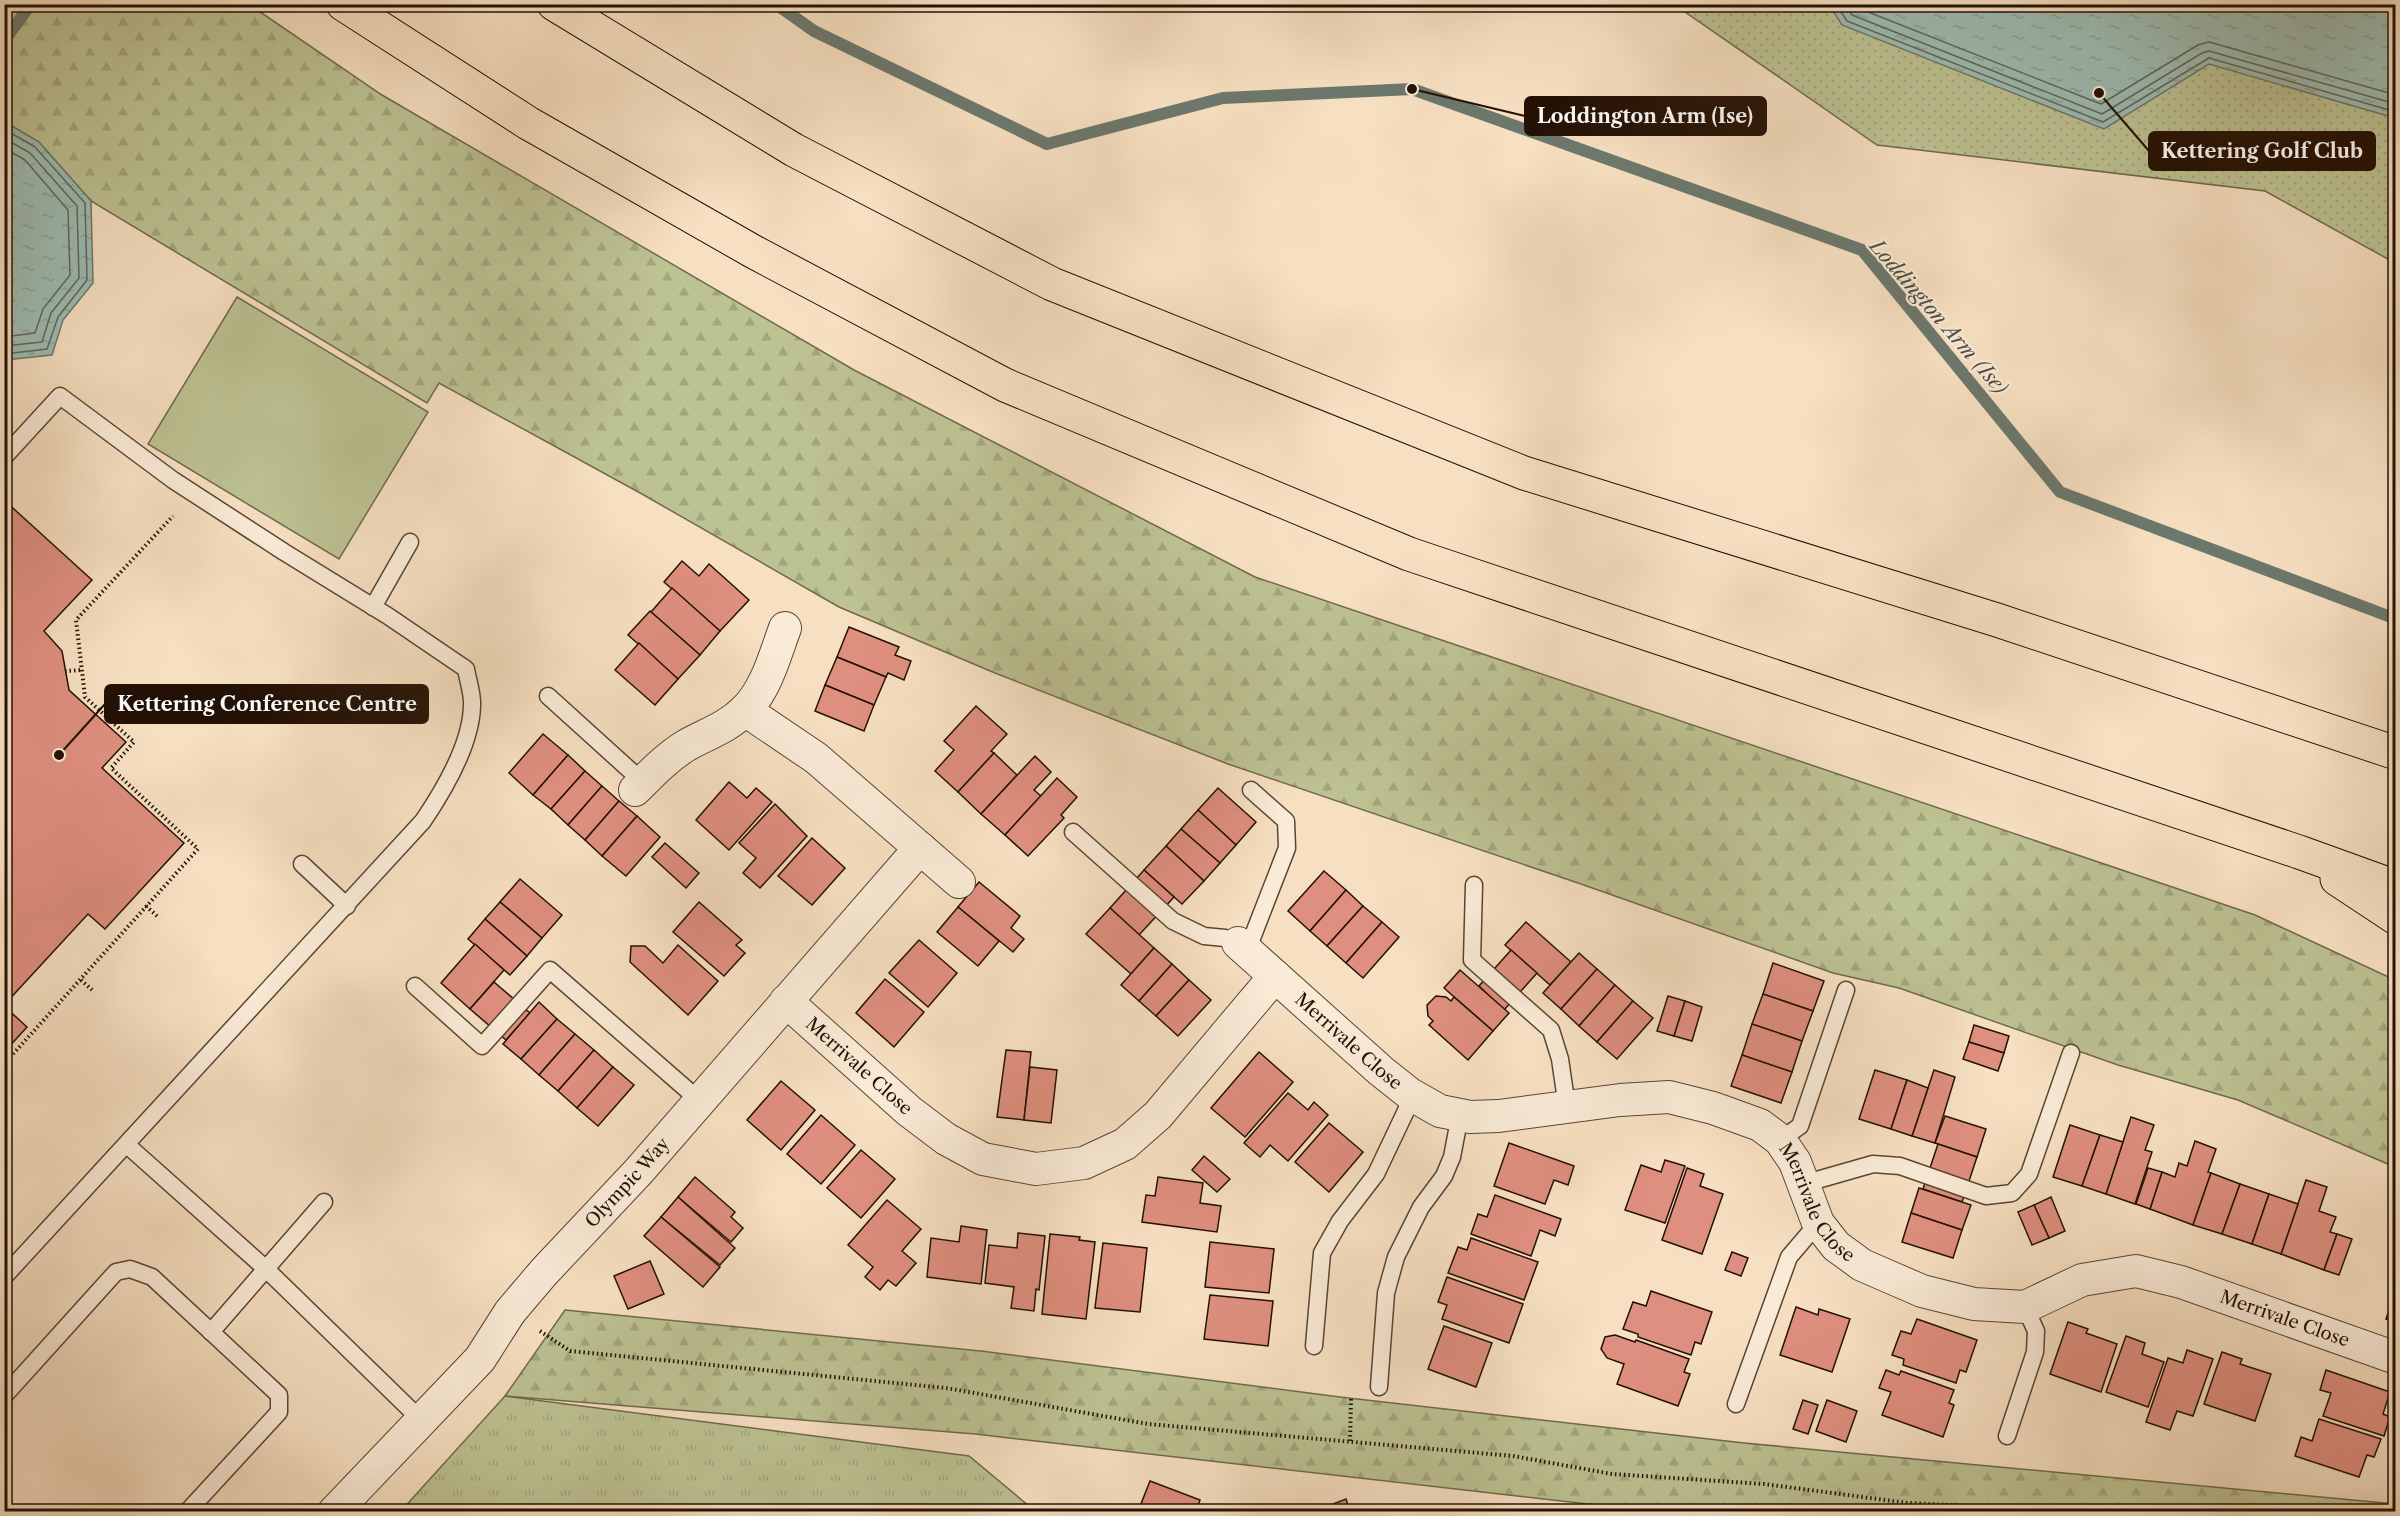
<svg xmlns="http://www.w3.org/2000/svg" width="2400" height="1516" viewBox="0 0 2400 1516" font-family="'Libre Caslon Text',serif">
	<defs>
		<pattern id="grass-dots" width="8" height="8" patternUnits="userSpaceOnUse" patternTransform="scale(1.5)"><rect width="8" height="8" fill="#bdc293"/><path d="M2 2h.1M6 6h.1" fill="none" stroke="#a2a67d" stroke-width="1.8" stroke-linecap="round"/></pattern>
		<pattern id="forest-firs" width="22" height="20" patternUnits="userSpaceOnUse" patternTransform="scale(1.5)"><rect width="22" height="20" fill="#bdc293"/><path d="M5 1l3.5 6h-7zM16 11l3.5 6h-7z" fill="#a2a67d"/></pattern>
		<pattern id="park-tufts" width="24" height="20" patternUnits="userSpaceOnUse" patternTransform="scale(1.5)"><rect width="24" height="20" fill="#bdc293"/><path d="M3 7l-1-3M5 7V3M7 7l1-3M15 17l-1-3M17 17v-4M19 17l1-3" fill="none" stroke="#a2a67d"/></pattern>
		<pattern id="water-ripples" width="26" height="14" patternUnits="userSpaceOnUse" patternTransform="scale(1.5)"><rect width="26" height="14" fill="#9dbdb3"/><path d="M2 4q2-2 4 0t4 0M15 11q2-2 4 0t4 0" fill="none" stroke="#87a198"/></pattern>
	</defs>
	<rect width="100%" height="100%" fill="#f7e0c2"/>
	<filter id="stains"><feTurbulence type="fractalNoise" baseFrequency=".00333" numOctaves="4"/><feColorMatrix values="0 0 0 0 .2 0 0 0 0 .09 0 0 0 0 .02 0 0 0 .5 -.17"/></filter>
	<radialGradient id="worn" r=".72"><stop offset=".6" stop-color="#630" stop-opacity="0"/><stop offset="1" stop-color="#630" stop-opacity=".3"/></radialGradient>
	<polygon fill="url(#grass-dots)" stroke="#706a4c" stroke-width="1.5" points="1675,5 2395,5 2395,263 2265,191 1877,145"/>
	<g fill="url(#forest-firs)" stroke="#706a4c" stroke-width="1.5">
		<polygon points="5,5 250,5 382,95 854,370 1255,577 2255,915 2395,980 2395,1167 2238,1100 2118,1065 1899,988 1833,973 1581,884 1228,764 995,673 839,607 642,494 439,383 427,403 91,201 39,142 5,122"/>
		<polygon points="565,1310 981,1351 1340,1397 1744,1443 2395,1504 2395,1511 1649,1511 975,1434 505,1396"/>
	</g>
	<polygon fill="url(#park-tufts)" stroke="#706a4c" stroke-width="1.5" points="505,1396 969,1456 1035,1511 401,1511"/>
	<polygon fill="#bdc293" stroke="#706a4c" stroke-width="1.5" points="237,297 428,412 339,559 148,444"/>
	<g fill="url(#water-ripples)" stroke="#6c786d" stroke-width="1.5">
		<polygon points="1829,5 2395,5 2395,118 2209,64 2104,129 1842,25"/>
		<polygon points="5,122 39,142 91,201 93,283 63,320 52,355 5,360"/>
	</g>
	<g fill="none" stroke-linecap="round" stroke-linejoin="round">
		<g stroke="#60675c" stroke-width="1.5">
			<polyline points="1836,4 1847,21 2103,122 2209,58 2396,112"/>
			<polyline points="1845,4 1852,15 2102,114 2202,53 2209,51 2396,104"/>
			<polyline points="1856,4 1858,8 2101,104 2198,45 2209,42 2396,95"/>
			<polyline points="4,129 35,147 85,203 87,280 58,317 47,349 4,354"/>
			<polyline points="4,138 30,153 77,206 79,278 51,313 42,342 4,346"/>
			<polyline points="4,148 25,160 68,210 70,275 43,309 35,333 4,337"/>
		</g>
		<g stroke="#6c786d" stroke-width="12">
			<polyline points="776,4 814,31 1047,144 1223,98 1412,89 1862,250 2060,492 2396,619"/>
			<polyline points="4,41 31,4"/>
		</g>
	</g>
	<g fill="#df8f7f" stroke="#231105" stroke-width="1.5">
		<polygon points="4,500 92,580 44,631 62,651 69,690 126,742 102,768 184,843 105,929 88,914 4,1005"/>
		<polygon points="682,561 699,576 709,564 749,600 720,631 664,582"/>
		<polygon points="672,588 720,631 700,655 651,612"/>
		<polygon points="650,611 700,655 678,679 628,635"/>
		<polygon points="849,627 899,647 895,655 911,661 904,680 888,673 886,677 837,657"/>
		<polygon points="639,643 678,679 655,705 615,670"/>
		<polygon points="837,657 886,677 874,705 825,685"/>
		<polygon points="825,685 874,705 864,731 815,711"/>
		<polygon points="976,706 1007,734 991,751 994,753 958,792 935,771 954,750 944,741"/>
		<polygon points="543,734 568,755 533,795 509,773"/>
		<polygon points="994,753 1017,775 981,814 958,792"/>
		<polygon points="568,755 585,771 551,809 533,795"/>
		<polygon points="1035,756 1051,772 1034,790 1041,796 1005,835 981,814"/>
		<polygon points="585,771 602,786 568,825 551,809"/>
		<polygon points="1057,778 1077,797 1061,815 1064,818 1028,856 1005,835"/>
		<polygon points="729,782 747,798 756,788 772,802 729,850 696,820"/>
		<polygon points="602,786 619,801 585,840 568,825"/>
		<polygon points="1218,788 1256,822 1236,845 1198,810"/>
		<polygon points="619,801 637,816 602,856 585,840"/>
		<polygon points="775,804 807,836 760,888 743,873 756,858 739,843"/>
		<polygon points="1198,810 1236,845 1220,863 1181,829"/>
		<polygon points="637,816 660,837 626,876 602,856"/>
		<polygon points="1181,829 1220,863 1204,881 1166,846"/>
		<polygon points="812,838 845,868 812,905 778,876"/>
		<polygon points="665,843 699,873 686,888 652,857"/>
		<polygon points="1166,846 1204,881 1182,904 1144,870"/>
		<polygon points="1144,870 1174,897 1139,935 1110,908"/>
		<polygon points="1324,871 1346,890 1310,931 1288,911"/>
		<polygon points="520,879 562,915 542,938 500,902"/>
		<polygon points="979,882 1020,916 1011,928 1024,939 1013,952 958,907"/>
		<polygon points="1346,890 1363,906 1327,946 1310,931"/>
		<polygon points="500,902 542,938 527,956 485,919"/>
		<polygon points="699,902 742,940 736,945 745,953 724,976 673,932"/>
		<polygon points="1363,906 1382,922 1346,963 1327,946"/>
		<polygon points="958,907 999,941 978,966 937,932"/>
		<polygon points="1110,908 1154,948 1131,974 1086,934"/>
		<polygon points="485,919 527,956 510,975 468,939"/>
		<polygon points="1382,922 1399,937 1363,978 1346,963"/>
		<polygon points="1526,922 1571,962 1550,985 1505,945"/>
		<polygon points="919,940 957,973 928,1007 889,973"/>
		<polygon points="475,944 504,970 470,1009 441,983"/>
		<polygon points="678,945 718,981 688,1015 630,962 631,946 645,946 663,963"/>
		<polygon points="1154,948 1172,964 1139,1001 1121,985"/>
		<polygon points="1511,950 1537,973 1504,1010 1479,986"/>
		<polygon points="1579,953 1597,969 1561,1009 1543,993"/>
		<polygon points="1773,963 1824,981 1813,1011 1763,994"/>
		<polygon points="1172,964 1189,980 1156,1016 1139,1001"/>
		<polygon points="1597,969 1615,985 1579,1026 1561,1009"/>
		<polygon points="1460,970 1509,1013 1493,1031 1444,988"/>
		<polygon points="885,979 924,1012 894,1047 856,1013"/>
		<polygon points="1189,980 1211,1000 1178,1036 1156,1016"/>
		<polygon points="494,982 530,1013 506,1040 470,1009"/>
		<polygon points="1615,985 1633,1001 1597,1042 1579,1026"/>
		<polygon points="1763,994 1813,1011 1802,1041 1752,1024"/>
		<polygon points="1436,996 1446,997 1451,1001 1454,997 1493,1031 1468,1060 1429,1025 1433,1021 1428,1016 1427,1005"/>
		<polygon points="1668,996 1685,1001 1674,1036 1657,1031"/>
		<polygon points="1633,1001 1653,1018 1617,1059 1597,1042"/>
		<polygon points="1685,1001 1702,1007 1692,1041 1674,1036"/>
		<polygon points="539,1002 557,1019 521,1059 503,1044"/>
		<polygon points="4,1006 27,1027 6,1050 4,1049"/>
		<polygon points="557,1019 575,1034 539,1075 521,1059"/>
		<polygon points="1752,1024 1802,1041 1792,1072 1742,1055"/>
		<polygon points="1974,1025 2009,1036 2004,1053 1969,1042"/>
		<polygon points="575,1034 594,1050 558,1091 539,1075"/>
		<polygon points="1969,1042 2004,1053 1998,1071 1963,1059"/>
		<polygon points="594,1050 613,1067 577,1108 558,1091"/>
		<polygon points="1006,1050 1031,1052 1024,1120 997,1117"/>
		<polygon points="1259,1052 1293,1082 1245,1137 1211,1108"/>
		<polygon points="1742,1055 1792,1072 1781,1103 1731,1086"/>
		<polygon points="613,1067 634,1085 598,1126 577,1108"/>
		<polygon points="1030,1067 1057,1070 1051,1123 1024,1120"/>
		<polygon points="1875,1070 1907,1080 1891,1129 1859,1119"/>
		<polygon points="1934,1070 1955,1077 1935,1143 1912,1136"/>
		<polygon points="1907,1080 1928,1088 1912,1136 1891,1129"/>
		<polygon points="781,1081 815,1110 781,1150 747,1120"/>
		<polygon points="1288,1093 1308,1110 1314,1102 1328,1115 1288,1161 1270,1145 1260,1157 1244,1143"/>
		<polygon points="821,1115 855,1145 821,1184 787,1154"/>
		<polygon points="1945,1116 1986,1129 1977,1157 1935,1143"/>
		<polygon points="2131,1117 2154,1125 2145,1150 2152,1152 2135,1204 2106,1194"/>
		<polygon points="1329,1123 1363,1152 1329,1192 1295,1162"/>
		<polygon points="2070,1125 2100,1135 2082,1186 2053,1177"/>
		<polygon points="2100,1135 2123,1142 2106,1194 2082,1186"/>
		<polygon points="2195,1141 2216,1149 2208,1172 2211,1173 2193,1225 2150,1209 2162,1172 2175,1177 2179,1163 2187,1166"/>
		<polygon points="1509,1143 1574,1166 1568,1185 1554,1180 1545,1204 1494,1186"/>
		<polygon points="1938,1144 1977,1157 1962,1202 1923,1189"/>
		<polygon points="861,1150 895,1179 861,1218 827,1188"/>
		<polygon points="1204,1156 1230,1179 1217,1192 1192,1170"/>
		<polygon points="1665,1160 1685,1166 1665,1223 1625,1210 1641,1165 1661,1172"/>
		<polygon points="1687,1168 1704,1174 1700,1186 1723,1194 1702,1254 1662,1240"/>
		<polygon points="2148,1168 2162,1172 2150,1209 2136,1204"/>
		<polygon points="2211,1173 2240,1184 2222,1234 2193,1225"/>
		<polygon points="695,1177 735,1212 731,1217 743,1228 731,1242 678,1197"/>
		<polygon points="1158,1177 1203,1183 1200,1203 1221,1206 1217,1232 1142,1222 1146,1195 1155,1196"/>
		<polygon points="2306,1180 2327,1187 2319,1211 2336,1217 2330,1232 2337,1234 2324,1270 2281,1254"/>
		<polygon points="2240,1184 2269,1194 2252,1244 2222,1234"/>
		<polygon points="1919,1188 1971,1205 1962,1230 1911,1213"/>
		<polygon points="2269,1194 2298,1204 2281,1254 2252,1244"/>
		<polygon points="1495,1195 1561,1219 1555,1236 1540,1230 1531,1256 1471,1234 1478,1214 1487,1217"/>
		<polygon points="678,1197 735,1248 720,1265 661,1217"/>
		<polygon points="2051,1197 2065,1231 2049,1238 2034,1205"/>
		<polygon points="887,1200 921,1229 902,1251 916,1263 896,1286 888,1280 880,1290 865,1277 873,1267 848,1245"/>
		<polygon points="2034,1205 2049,1238 2032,1245 2018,1212"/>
		<polygon points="1911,1213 1962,1230 1953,1258 1902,1242"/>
		<polygon points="661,1217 720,1267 703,1287 644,1236"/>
		<polygon points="961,1226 987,1230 981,1284 927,1277 931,1238 959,1242"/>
		<polygon points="1018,1233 1045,1236 1039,1290 1036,1289 1034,1311 1011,1308 1014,1287 985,1283 989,1245 1017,1248"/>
		<polygon points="1050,1234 1080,1237 1079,1240 1095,1242 1086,1319 1042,1314"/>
		<polygon points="2337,1234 2352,1239 2339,1275 2324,1270"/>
		<polygon points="1471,1238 1538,1262 1524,1300 1448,1273 1458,1247 1467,1250"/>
		<polygon points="1210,1242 1274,1249 1269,1293 1205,1287"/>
		<polygon points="1103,1243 1147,1248 1140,1312 1095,1308"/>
		<polygon points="1732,1252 1748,1258 1741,1276 1725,1270"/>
		<polygon points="650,1261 664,1294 628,1309 614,1276"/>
		<polygon points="1447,1277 1523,1304 1509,1343 1442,1319 1447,1305 1438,1302"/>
		<polygon points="1651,1291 1712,1312 1701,1344 1695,1342 1691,1355 1638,1337 1638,1334 1623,1329 1633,1302 1646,1306"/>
		<polygon points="2395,1293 2396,1294 2396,1323 2386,1319"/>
		<polygon points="1210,1295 1273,1301 1268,1346 1204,1339"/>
		<polygon points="1796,1307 1818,1315 1819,1309 1850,1319 1832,1372 1780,1355"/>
		<polygon points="1917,1319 1977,1340 1966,1372 1960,1370 1956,1383 1903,1365 1904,1359 1892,1355 1901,1331 1911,1334"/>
		<polygon points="2068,1322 2088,1329 2086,1333 2117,1344 2101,1392 2050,1374"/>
		<polygon points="1444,1326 1492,1343 1476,1387 1428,1369"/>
		<polygon points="1615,1335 1635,1342 1636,1340 1689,1359 1684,1372 1690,1374 1678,1406 1617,1384 1624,1364 1607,1358 1601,1349 1605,1337"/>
		<polygon points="2126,1336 2145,1343 2142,1354 2164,1362 2148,1407 2106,1392"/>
		<polygon points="2187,1350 2213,1359 2193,1416 2177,1411 2170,1430 2146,1422 2168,1358 2183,1363"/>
		<polygon points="2222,1352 2242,1359 2240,1364 2271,1374 2255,1421 2204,1404"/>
		<polygon points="1886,1370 1899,1375 1901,1371 1954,1390 1949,1403 1954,1405 1943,1437 1882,1415 1891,1392 1879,1388"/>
		<polygon points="2326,1370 2390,1392 2383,1414 2390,1417 2384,1436 2323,1416 2331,1393 2320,1390"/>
		<polygon points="1803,1400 1818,1405 1808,1434 1793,1429"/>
		<polygon points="1827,1400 1857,1411 1846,1442 1816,1431"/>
		<polygon points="2319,1419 2381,1439 2374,1457 2367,1455 2359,1477 2295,1456 2301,1437 2312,1441"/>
		<polygon points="1150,1481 1200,1500 1196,1512 1144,1512 1139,1509"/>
		<polygon points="1346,1499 1350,1512 1320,1512 1320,1509"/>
	</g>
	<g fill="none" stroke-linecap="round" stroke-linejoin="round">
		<defs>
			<g id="service">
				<path d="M4,457l56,-61 113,84 111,72 104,64 78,53c2,12 7,26 6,37 -1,39 -28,84 -49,115l-419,456"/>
				<polyline points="373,607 410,542"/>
				<polyline points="548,696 643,782"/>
				<polyline points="1073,832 1173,921 1204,936 1225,938 1238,943"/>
				<polyline points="302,864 347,906"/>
				<polyline points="1474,885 1472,960 1551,1030 1560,1059 1567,1107"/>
				<polyline points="1247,951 1287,848 1286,821 1251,790"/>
				<polyline points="415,986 482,1046 550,970 700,1101"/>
				<polyline points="1780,1140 1800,1126 1846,990"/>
				<polyline points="127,1145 266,1269 421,1420"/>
				<polyline points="1803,1184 1873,1164 1900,1166 1986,1196 2012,1193 2029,1174 2071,1053"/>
				<polyline points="211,1332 324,1202"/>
				<polyline points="1314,1346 1322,1253 1340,1221 1376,1174 1413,1096"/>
				<polyline points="1379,1387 1386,1293 1396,1257 1421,1207 1444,1176 1452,1157 1460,1115"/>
				<polyline points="4,1396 116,1272 130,1269 152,1277 279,1395 279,1412 187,1512"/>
				<polyline points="1736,1404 1789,1257 1818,1223"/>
				<polyline points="2007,1436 2035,1352 2036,1331 2025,1307"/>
			</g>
			<g id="minor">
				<polyline points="745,710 816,758 959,882"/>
				<path d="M635,790c16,-16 32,-33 52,-45 20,-11 41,-18 58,-35 21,-20 30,-55 40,-82"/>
				<path id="s1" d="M1238,943l143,128 29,23 30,17 30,6 29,-1 121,-16 49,-3 44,11 47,17 20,15 15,22 23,61 18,23 26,19 60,26 52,13 51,3 57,-27 54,-9 45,11 215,76"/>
				<path id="s2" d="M786,1001l123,110 37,28 37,20 53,10 48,-6 41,-19 33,-29 117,-139"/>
				<path id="s3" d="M334,1512l146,-153 30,-47 34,-40 95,-101 281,-323"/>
			</g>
			<g id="trunk">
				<polyline points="343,4 528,123 754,252 1005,385 1409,554 2299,852 2396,887"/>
				<polyline points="554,4 794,150 1052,284 1524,473 1997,620 2396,753"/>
				<polyline points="2337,879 2396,918"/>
			</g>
		</defs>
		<use href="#service" stroke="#584534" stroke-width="19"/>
		<use href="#minor" stroke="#584534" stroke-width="34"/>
		<use href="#trunk" stroke="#231105" stroke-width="35"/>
		<g stroke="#231105" stroke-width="4" stroke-dasharray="1.5 3" stroke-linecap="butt">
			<polyline points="65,671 82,670"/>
			<polyline points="110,720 129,700"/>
			<polyline points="146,906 158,917"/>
			<polyline points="81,980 92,990"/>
			<polyline points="4,1064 198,849 111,768 134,742 85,697 76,620 173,516"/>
			<polyline points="540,1331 570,1351 946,1388 1148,1424 1513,1456 1612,1474 1764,1484 1908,1503 2033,1509 2048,1512"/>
			<polyline points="1350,1441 1351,1399"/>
		</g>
		<use href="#service" stroke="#faebd7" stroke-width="16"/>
		<use href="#minor" stroke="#faebd7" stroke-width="32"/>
		<use href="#trunk" stroke="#f7e0c2" stroke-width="33"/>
	</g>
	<g text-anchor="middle" stroke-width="4.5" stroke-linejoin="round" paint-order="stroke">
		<g font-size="18" fill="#231105" stroke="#faebd7">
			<text dy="6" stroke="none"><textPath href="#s1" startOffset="148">Merrivale Close</textPath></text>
			<text dy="6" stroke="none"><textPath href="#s2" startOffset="98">Merrivale Close</textPath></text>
			<text dy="6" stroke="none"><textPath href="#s3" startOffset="442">Olympic Way</textPath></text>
			<text dy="6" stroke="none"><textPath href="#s1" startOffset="688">Merrivale Close</textPath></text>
			<text dy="6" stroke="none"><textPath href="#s1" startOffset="1212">Merrivale Close</textPath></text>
		</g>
		<g font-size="20" font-style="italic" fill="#4e4d42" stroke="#faebd7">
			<text transform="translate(1939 317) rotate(49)" y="7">Loddington Arm (Ise)</text>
		</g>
	</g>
	<path fill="none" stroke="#231105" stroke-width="2" d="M1412 89L1525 116M2099 93L2149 151M59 755L105 704"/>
	<g fill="#231105" stroke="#faebd7" stroke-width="2">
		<circle cx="1412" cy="89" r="6"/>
		<circle cx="2099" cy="93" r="6"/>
		<circle cx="59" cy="755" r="6"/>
	</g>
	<g fill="#231105" stroke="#231105" stroke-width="2">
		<rect x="1525" y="97" width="241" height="38" rx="6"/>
		<rect x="2149" y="132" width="226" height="38" rx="6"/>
		<rect x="105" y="685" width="323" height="38" rx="6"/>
	</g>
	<g font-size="20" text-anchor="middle" font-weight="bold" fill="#fff">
		<text x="1645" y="123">Loddington Arm (Ise)</text>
		<text x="2262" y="158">Kettering Golf Club</text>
		<text x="267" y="711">Kettering Conference Centre</text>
	</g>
	<rect width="2400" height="1516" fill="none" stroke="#f7e0c2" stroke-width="24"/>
	<rect x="6" y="6" width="2388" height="1504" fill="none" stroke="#231105" stroke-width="3"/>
	<rect x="12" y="12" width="2376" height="1492" fill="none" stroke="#231105" stroke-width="1.5"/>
	<rect width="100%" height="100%" filter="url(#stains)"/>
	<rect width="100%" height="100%" fill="url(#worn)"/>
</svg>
